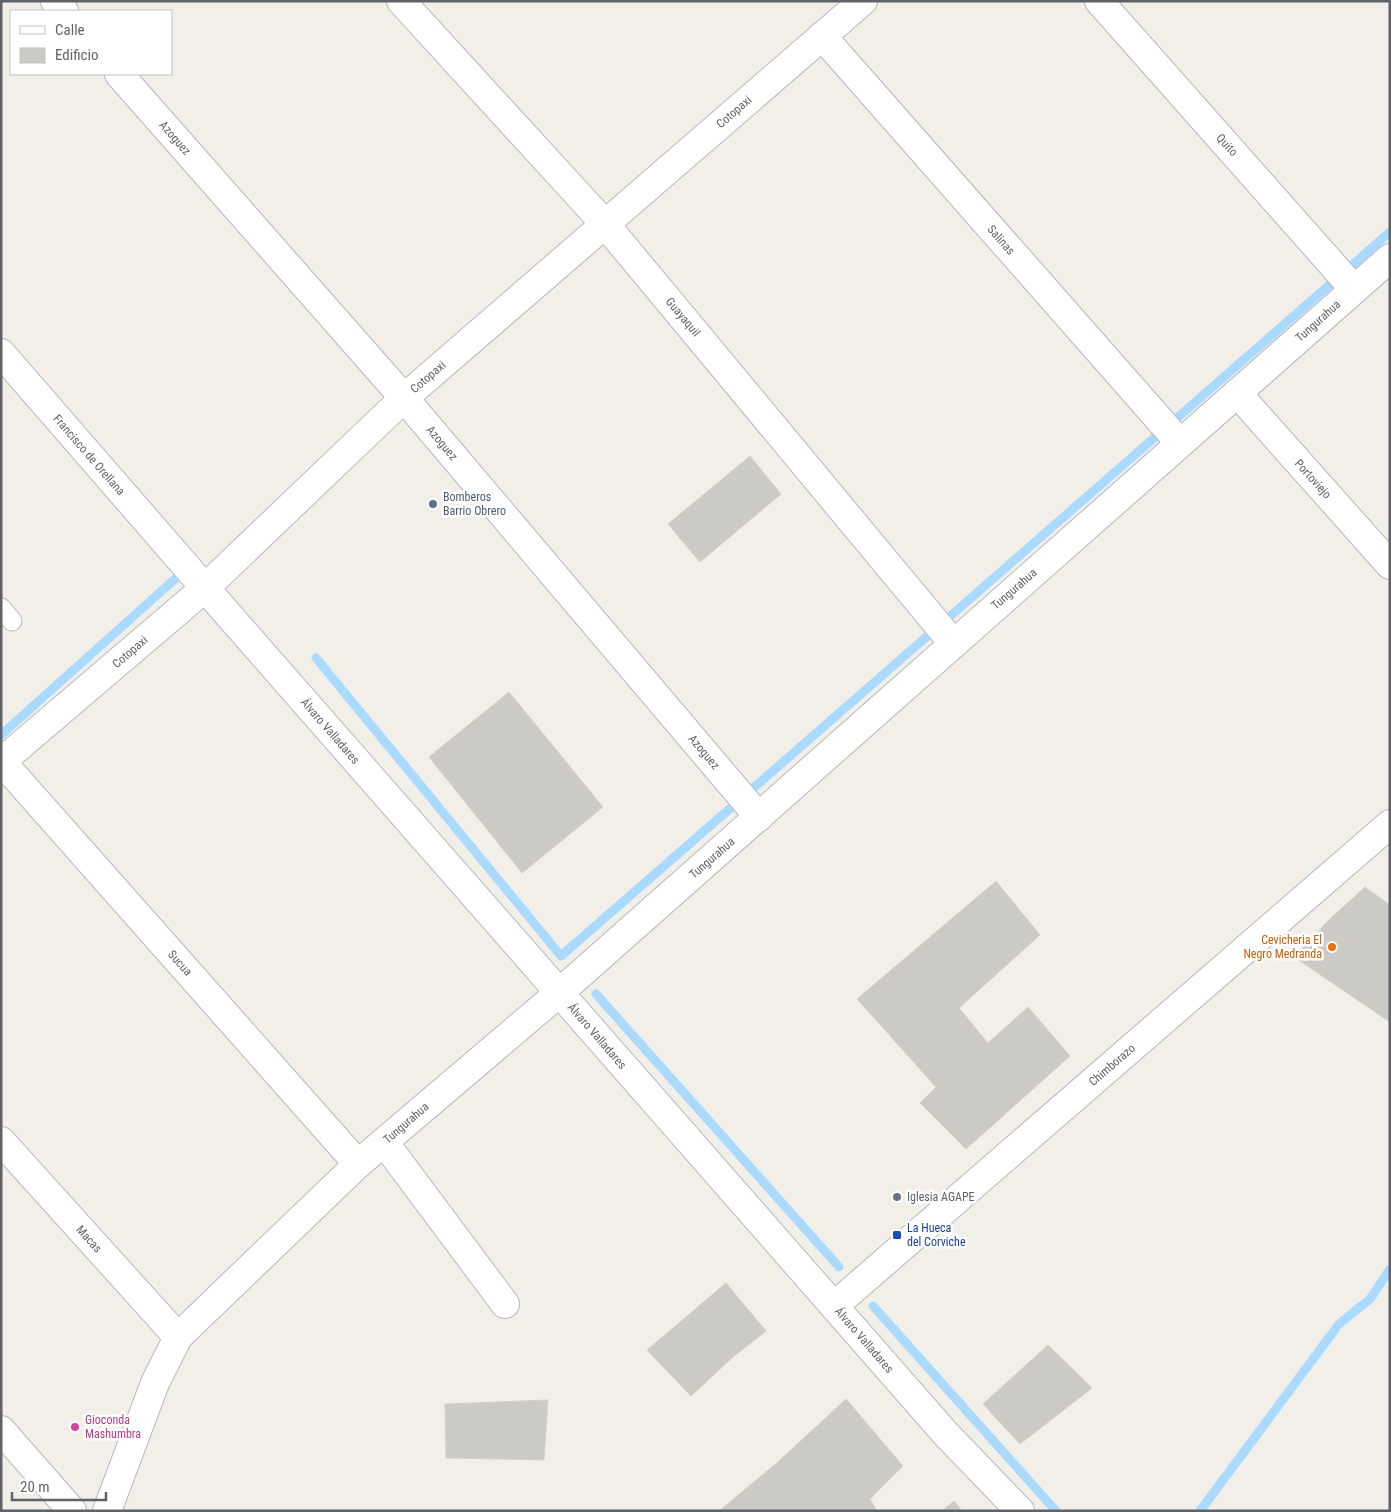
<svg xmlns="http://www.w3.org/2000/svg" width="1391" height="1512" viewBox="0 0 1391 1512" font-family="'Roboto Condensed',sans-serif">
	<rect width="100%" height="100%" fill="#f1efe8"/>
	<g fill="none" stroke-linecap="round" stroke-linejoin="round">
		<g stroke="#aadaff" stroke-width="9">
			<polyline points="316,658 561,956 1390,232"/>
			<polyline points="1,735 185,570"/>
			<polyline points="596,994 839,1267"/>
			<polyline points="873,1306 1056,1511"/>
			<polyline points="1200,1511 1339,1324 1370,1299 1390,1269"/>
		</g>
	</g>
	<g fill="#cccac5" stroke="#d6d1c6">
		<polygon points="750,456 781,494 700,562 668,524"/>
		<polygon points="509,692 603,807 522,873 429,757"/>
		<polygon points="996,881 1040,935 959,1008 988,1043 1028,1007 1070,1056 966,1149 920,1103 936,1087 857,999"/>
		<polygon points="1365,887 1390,905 1390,1022 1294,957 1330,919"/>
		<polygon points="726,1283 766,1331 733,1357 691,1396 647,1350"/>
		<polygon points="1048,1345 1092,1388 1020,1444 983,1404"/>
		<polygon points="846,1399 903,1466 870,1499 877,1511 719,1511 779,1461"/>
		<polygon points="548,1400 544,1460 446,1458 445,1404"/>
		<polygon points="954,1501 962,1511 942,1511"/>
	</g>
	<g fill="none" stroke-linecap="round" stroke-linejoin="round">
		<defs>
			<polyline id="lane" points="1,608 12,621"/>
			<g id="street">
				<polyline points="55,1 64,11"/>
				<polyline points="401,1 605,224 953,643"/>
				<polyline points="1099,1 1354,289"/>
				<polyline points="822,36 1180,443"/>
				<polyline points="119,74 404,398 759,817"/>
				<polyline points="1,353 205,588"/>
				<polyline points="1237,393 1390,565"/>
				<polyline points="2,762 358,1164"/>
				<polyline points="1,1141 178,1337"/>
				<polyline points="384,1142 505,1304"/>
				<polyline points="834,1306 1390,824"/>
				<polyline points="1,1430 72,1511"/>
				<polyline points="107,1511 155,1383 178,1337 358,1164 559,993 1390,258"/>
			</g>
			<g id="secondary">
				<polyline points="205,588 945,1433 1020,1511"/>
				<polyline points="1,762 205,588 404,398 863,1"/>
			</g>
		</defs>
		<use href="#lane" stroke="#b5b8bc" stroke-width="21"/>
		<use href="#street" stroke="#b5b8bc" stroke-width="30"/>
		<use href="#secondary" stroke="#b6babf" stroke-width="30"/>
		<use href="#lane" stroke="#fff" stroke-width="19"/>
		<use href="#street" stroke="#fff" stroke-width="28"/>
		<use href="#secondary" stroke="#fff" stroke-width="28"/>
	</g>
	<circle fill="#5c6f8a" stroke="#fff" stroke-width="2" cx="433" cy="504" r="5"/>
	<circle fill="#e8710a" stroke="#fff" stroke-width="2" cx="1332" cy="947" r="5"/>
	<circle fill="#6b7280" stroke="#fff" stroke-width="2" cx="897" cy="1197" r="5"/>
	<rect fill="#1a4fb4" stroke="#fff" stroke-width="2" x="892" y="1230" width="10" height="10" rx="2.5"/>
	<circle fill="#d1479c" stroke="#fff" stroke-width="2" cx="75" cy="1427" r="5"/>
	<g text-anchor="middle" stroke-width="5" stroke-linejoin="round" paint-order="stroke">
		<g font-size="12" fill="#5f6368" stroke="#fff">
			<text transform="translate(734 112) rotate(-41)" y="4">Cotopaxi</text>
			<text transform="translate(175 138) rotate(49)" y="4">Azoguez</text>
			<text transform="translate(1227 145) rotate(48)" y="4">Quito</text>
			<text transform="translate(1001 240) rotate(49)" y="4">Salinas</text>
			<text transform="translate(683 317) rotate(50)" y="4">Guayaquil</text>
			<text transform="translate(1318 321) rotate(-42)" y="4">Tungurahua</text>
			<text transform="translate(428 377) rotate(-41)" y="4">Cotopaxi</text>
			<text transform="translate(442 443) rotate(50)" y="4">Azoguez</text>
			<text transform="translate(89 455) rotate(49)" y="4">Francisco de Orellana</text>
			<text transform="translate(1313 479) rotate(48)" y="4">Portoviejo</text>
			<text transform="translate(1014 589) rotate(-41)" y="4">Tungurahua</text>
			<text transform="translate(130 652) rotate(-41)" y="4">Cotopaxi</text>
			<text transform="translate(330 731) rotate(49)" y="4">Álvaro Valladares</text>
			<text transform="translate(704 752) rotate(50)" y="4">Azoguez</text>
			<text transform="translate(712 858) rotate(-41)" y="4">Tungurahua</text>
			<text transform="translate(180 963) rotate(48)" y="4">Sucua</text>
			<text transform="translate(597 1036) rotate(49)" y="4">Álvaro Valladares</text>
			<text transform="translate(1112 1065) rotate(-41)" y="4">Chimborazo</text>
			<text transform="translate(406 1123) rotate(-41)" y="4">Tungurahua</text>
			<text transform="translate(89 1239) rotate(48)" y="4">Macas</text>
			<text transform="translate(864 1340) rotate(49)" y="4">Álvaro Valladares</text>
		</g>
		<g font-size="12" fill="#4e5e75" stroke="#fff" text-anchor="start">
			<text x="443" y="501">Bomberos<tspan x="443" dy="14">Barrio Obrero</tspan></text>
		</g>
		<g font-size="12" fill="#c56008" stroke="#fff" text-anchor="end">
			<text x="1322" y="944">Cevicheria El<tspan x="1322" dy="14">Negro Medranda</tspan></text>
		</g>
		<g font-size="12" fill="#5b616d" stroke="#fff" text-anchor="start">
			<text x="907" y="1201">Iglesia AGAPE</text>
		</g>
		<g font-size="12" fill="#164399" stroke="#fff" text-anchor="start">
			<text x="907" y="1232">La Hueca<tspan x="907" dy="14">del Corviche</tspan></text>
		</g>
		<g font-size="12" fill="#b23c85" stroke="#fff" text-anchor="start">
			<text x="85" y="1424">Gioconda<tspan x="85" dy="14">Mashumbra</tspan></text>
		</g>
	</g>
	<rect width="1391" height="1512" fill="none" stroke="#5f6368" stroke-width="5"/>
	<rect x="10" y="10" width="162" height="65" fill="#ffffff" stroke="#bfc1c3"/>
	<rect x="20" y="26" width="25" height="8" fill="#ffffff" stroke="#bfc1c3"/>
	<text x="55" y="35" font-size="15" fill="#5f6368">Calle</text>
	<rect x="20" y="48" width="25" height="15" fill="#cccac5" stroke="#bfc1c3"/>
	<text x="55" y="60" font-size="15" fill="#5f6368">Edificio</text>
	<path d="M12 1492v8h94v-8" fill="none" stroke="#5f6368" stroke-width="2.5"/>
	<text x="20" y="1492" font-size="15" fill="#5f6368" stroke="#ffffff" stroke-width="4" paint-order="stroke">20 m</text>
</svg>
